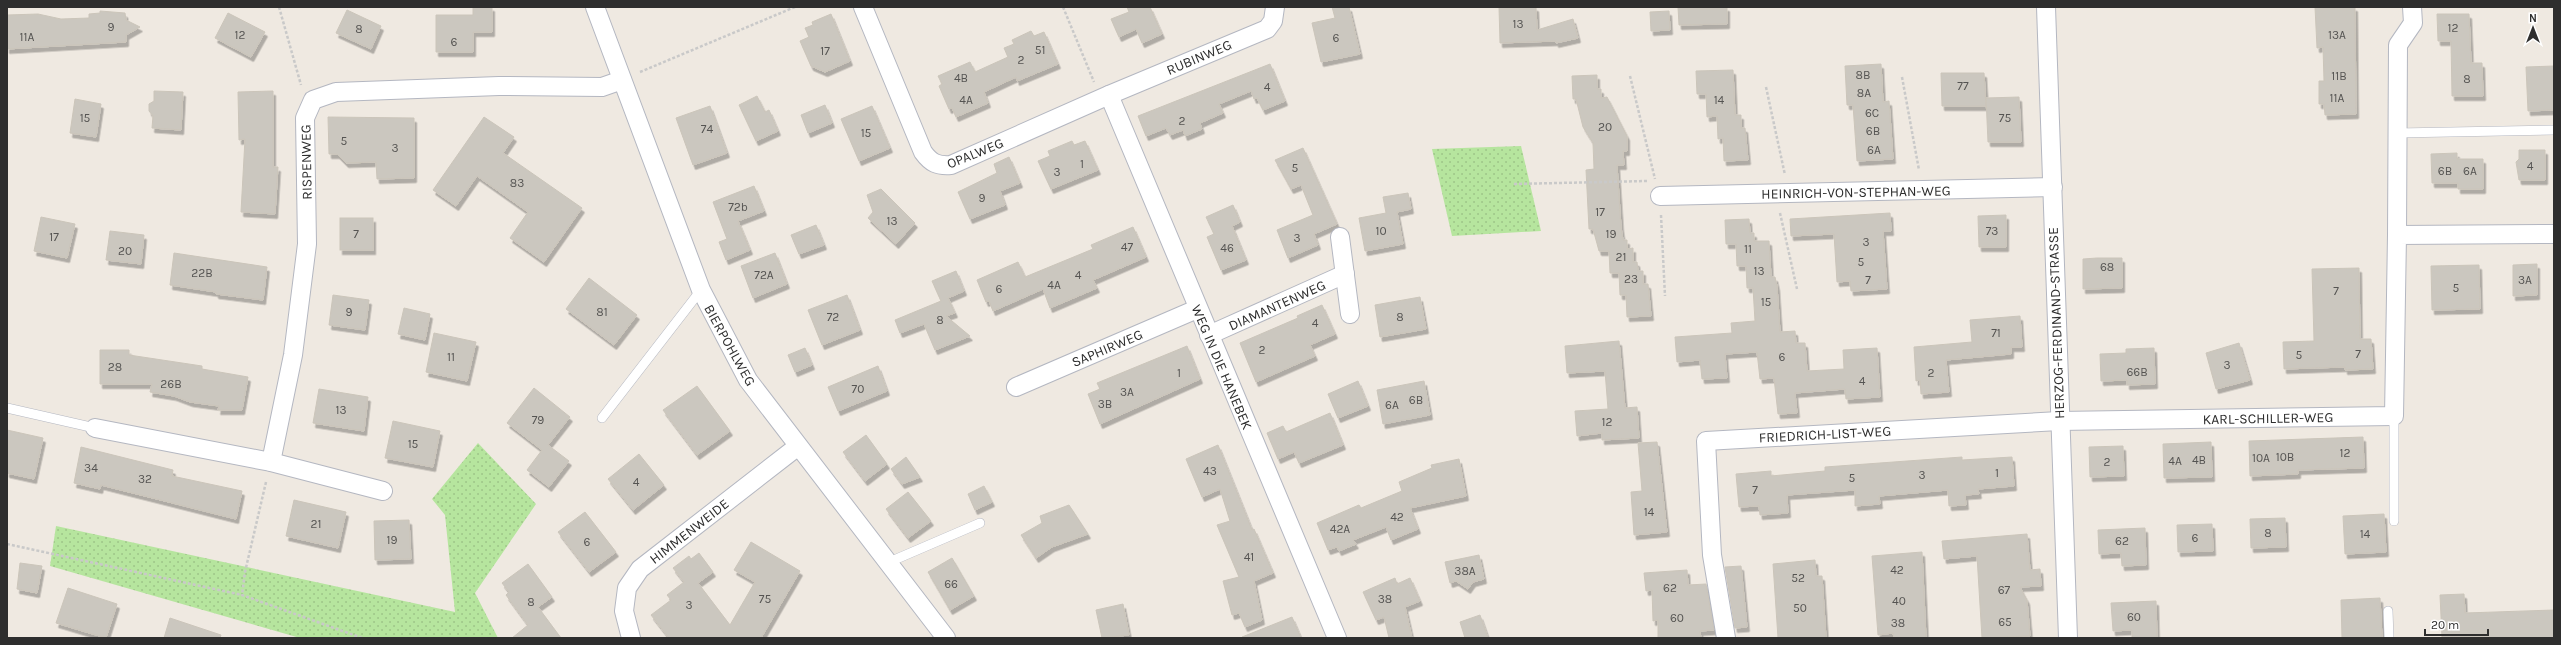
<svg xmlns="http://www.w3.org/2000/svg" width="2561" height="645" viewBox="0 0 2561 645" font-family="Karla,sans-serif">
	<defs>
		<pattern id="grass-dots" width="8" height="8" patternUnits="userSpaceOnUse"><rect width="8" height="8" fill="#b6e59e"/><path d="M2 2h.1M6 6h.1" fill="none" stroke="#9dc588" stroke-width="1.8" stroke-linecap="round"/></pattern>
		<filter id="shadow"><feDropShadow dx="2.5" dy="4.5" stdDeviation="0" flood-color="#0004"/></filter>
	</defs>
	<rect width="100%" height="100%" fill="#efe9e1"/>
	<g fill="url(#grass-dots)">
		<polygon points="1521,146 1541,231 1452,236 1432,149"/>
		<polygon points="478,443 536,504 475,593 498,638 300,638 50,566 56,526 455,612 445,515 432,499"/>
	</g>
	<g fill="#cbc7bf" stroke="#cbc5ba" filter="url(#shadow)">
		<polygon points="473,7 492,7 492,32 473,32 473,52 436,52 436,15 473,15"/>
		<polygon points="1127,7 1150,7 1162,34 1142,43 1136,29 1119,37 1111,19 1129,12"/>
		<polygon points="1332,7 1349,7 1360,54 1321,62 1312,23 1335,18"/>
		<polygon points="1499,7 1536,7 1537,30 1573,19 1578,38 1556,43 1556,41 1500,43"/>
		<polygon points="1678,7 1727,7 1727,24 1679,25"/>
		<polygon points="2315,7 2355,7 2356,114 2325,115 2324,104 2319,104 2319,81 2324,81 2323,47 2317,48"/>
		<polygon points="347,10 381,26 371,49 336,33"/>
		<polygon points="100,11 125,13 126,20 140,27 126,35 126,42 7,49 7,15 38,14 61,19 89,18 89,14 100,13"/>
		<polygon points="1669,11 1670,30 1651,31 1650,12"/>
		<polygon points="228,13 265,32 251,57 215,38"/>
		<polygon points="831,14 850,61 825,72 811,66 800,41 809,37 805,28 813,25 812,22"/>
		<polygon points="2437,14 2469,14 2471,63 2482,63 2483,96 2452,96 2451,41 2438,41"/>
		<polygon points="1031,31 1034,36 1044,32 1058,64 1017,81 1016,77 984,92 988,103 956,117 952,108 949,109 939,86 942,84 938,76 970,62 975,72 1008,57 1004,48 1014,44 1012,40"/>
		<polygon points="1270,64 1285,101 1263,110 1257,98 1254,99 1251,91 1219,104 1223,113 1200,123 1202,129 1185,136 1183,130 1170,135 1166,128 1146,136 1138,116"/>
		<polygon points="1881,64 1883,102 1889,101 1893,159 1857,161 1853,105 1847,105 1845,66"/>
		<polygon points="2554,66 2554,110 2528,111 2526,67"/>
		<polygon points="1733,70 1735,115 1741,115 1741,128 1745,128 1748,160 1724,161 1723,138 1718,139 1717,116 1707,117 1706,94 1697,94 1696,71"/>
		<polygon points="1941,73 1984,73 1986,106 1942,106"/>
		<polygon points="1597,75 1597,89 1601,89 1601,98 1607,97 1627,136 1627,151 1623,151 1624,165 1617,165 1621,227 1623,240 1627,240 1627,249 1633,248 1633,262 1637,262 1638,271 1643,271 1643,284 1648,284 1651,316 1627,317 1626,295 1620,295 1619,273 1610,273 1609,251 1599,251 1593,229 1589,229 1586,170 1594,169 1593,143 1583,127 1576,99 1573,99 1572,76"/>
		<polygon points="154,91 183,92 181,130 152,128 153,116 149,111 149,104 154,101"/>
		<polygon points="273,91 273,167 278,167 275,214 241,212 245,139 239,140 238,92"/>
		<polygon points="757,96 765,112 769,110 778,131 756,141 739,105"/>
		<polygon points="2019,97 2021,142 1988,142 1986,98"/>
		<polygon points="75,99 101,104 96,137 70,133"/>
		<polygon points="825,105 832,123 808,133 801,115"/>
		<polygon points="710,106 727,153 693,165 676,118"/>
		<polygon points="872,106 890,148 859,161 841,119"/>
		<polygon points="328,117 414,118 414,178 377,179 376,162 346,163 337,154 329,154"/>
		<polygon points="484,117 514,137 503,153 582,208 544,262 510,238 528,212 477,176 456,206 433,190"/>
		<polygon points="1072,141 1074,145 1085,141 1098,170 1051,189 1038,161 1050,156 1048,151"/>
		<polygon points="1303,148 1337,224 1314,234 1318,245 1288,258 1277,230 1313,215 1301,185 1291,189 1275,160"/>
		<polygon points="2519,150 2545,150 2545,180 2519,180 2516,162 2519,159"/>
		<polygon points="2457,153 2457,159 2483,159 2483,189 2458,189 2458,183 2432,183 2431,154"/>
		<polygon points="1009,157 1020,183 1000,191 1005,205 970,219 958,192 997,173 994,164"/>
		<polygon points="754,186 764,211 738,221 750,250 726,260 719,242 727,239 713,202"/>
		<polygon points="881,189 915,223 896,244 868,218 873,212 867,195"/>
		<polygon points="1408,193 1411,209 1397,212 1403,244 1365,251 1359,218 1386,213 1383,197"/>
		<polygon points="1233,205 1240,222 1232,226 1246,260 1221,270 1207,237 1214,234 1206,217"/>
		<polygon points="1890,213 1891,231 1883,231 1887,289 1851,291 1850,281 1837,282 1834,234 1791,236 1790,219"/>
		<polygon points="2006,215 2006,247 1979,247 1978,216"/>
		<polygon points="41,217 75,224 67,258 34,251"/>
		<rect x="340" y="218" width="33" height="32"/>
		<polygon points="1749,219 1750,233 1754,233 1754,241 1769,241 1771,277 1775,277 1777,286 1780,332 1795,331 1796,343 1805,343 1807,371 1844,369 1843,350 1877,348 1880,397 1846,399 1845,389 1795,393 1797,413 1778,414 1774,378 1760,379 1757,352 1725,354 1727,378 1702,379 1700,360 1677,362 1675,337 1732,333 1731,323 1755,321 1753,288 1747,288 1746,266 1737,266 1736,244 1726,244 1725,220"/>
		<polygon points="816,225 824,245 799,254 791,235"/>
		<polygon points="1133,227 1146,257 1093,280 1097,288 1050,308 1043,289 993,311 989,301 986,302 977,280 1018,262 1025,277 1093,249 1091,245"/>
		<polygon points="110,231 144,235 141,264 106,260"/>
		<polygon points="174,253 267,267 263,300 216,294 216,292 170,285"/>
		<polygon points="775,253 787,284 753,298 741,266"/>
		<polygon points="2097,258 2122,258 2122,288 2083,289 2083,259"/>
		<polygon points="2537,264 2537,295 2513,296 2513,265"/>
		<polygon points="2479,265 2480,309 2432,310 2431,266"/>
		<polygon points="2359,268 2360,339 2371,339 2373,369 2345,370 2345,367 2284,369 2283,342 2314,341 2312,269"/>
		<polygon points="956,271 964,291 948,298 955,313 946,316 970,336 935,350 924,324 900,333 895,320 941,301 932,281"/>
		<polygon points="589,278 637,315 614,345 566,309"/>
		<polygon points="333,295 369,300 365,330 329,325"/>
		<polygon points="847,295 860,330 822,345 808,310"/>
		<polygon points="1420,297 1426,329 1380,337 1375,305"/>
		<polygon points="1322,305 1335,334 1310,345 1315,356 1256,382 1240,343 1298,318 1297,316"/>
		<polygon points="404,308 430,314 425,340 398,334"/>
		<polygon points="2020,316 2022,347 2011,347 2011,354 1946,360 1949,392 1921,394 1920,380 1916,381 1914,347 1972,342 1970,320"/>
		<polygon points="434,333 476,342 467,381 426,372"/>
		<polygon points="1619,341 1625,408 1637,407 1639,438 1602,440 1602,433 1577,436 1575,411 1608,409 1605,371 1567,373 1565,346"/>
		<polygon points="2239,343 2250,380 2216,389 2206,353"/>
		<polygon points="1187,346 1200,379 1100,424 1088,394 1100,389 1097,383"/>
		<polygon points="805,348 812,365 795,372 788,355"/>
		<polygon points="2154,348 2155,384 2127,385 2127,380 2101,381 2100,354 2126,353 2126,349"/>
		<polygon points="100,350 129,350 129,355 202,366 202,369 248,377 242,410 218,410 219,406 190,402 174,396 150,392 152,384 100,384"/>
		<polygon points="878,366 887,391 838,411 828,387"/>
		<polygon points="1358,381 1368,406 1338,418 1328,394"/>
		<polygon points="1424,381 1430,415 1383,424 1377,390"/>
		<polygon points="697,386 730,431 697,455 663,410"/>
		<polygon points="534,388 570,417 548,445 569,461 549,487 527,470 542,450 507,423"/>
		<polygon points="319,389 368,397 364,431 313,423"/>
		<polygon points="1330,413 1343,445 1299,463 1294,452 1278,459 1267,433 1283,426 1286,432"/>
		<polygon points="393,421 440,431 433,467 385,458"/>
		<polygon points="7,430 43,438 34,479 7,473"/>
		<polygon points="866,435 887,464 865,481 843,452"/>
		<polygon points="2363,437 2364,468 2298,470 2298,474 2250,476 2249,441"/>
		<polygon points="1657,442 1667,532 1634,535 1631,492 1642,491 1638,443"/>
		<polygon points="2211,442 2212,477 2164,478 2163,444"/>
		<polygon points="1218,445 1252,530 1254,529 1273,573 1254,581 1262,620 1245,627 1239,613 1232,615 1223,581 1239,577 1217,525 1230,521 1220,489 1202,497 1186,459"/>
		<polygon points="2123,446 2124,476 2090,477 2089,447"/>
		<polygon points="81,447 173,470 172,476 242,491 236,519 101,485 100,489 74,483"/>
		<polygon points="639,454 664,485 633,510 608,479"/>
		<polygon points="906,457 920,477 902,484 891,469"/>
		<polygon points="1962,457 1962,460 2012,457 2014,486 1978,489 1979,494 1965,495 1966,505 1949,506 1948,490 1879,496 1880,504 1855,506 1855,490 1787,495 1788,513 1760,515 1759,506 1739,507 1736,474 1771,471 1771,476 1825,471 1825,467"/>
		<polygon points="1459,459 1466,496 1410,508 1418,529 1391,540 1386,527 1353,540 1356,544 1339,551 1337,547 1328,550 1317,523 1359,505 1361,508 1402,491 1399,482 1432,468 1431,465"/>
		<polygon points="984,486 992,502 975,510 968,494"/>
		<polygon points="908,492 931,521 908,538 886,509"/>
		<polygon points="294,500 346,512 338,548 286,536"/>
		<polygon points="1069,505 1088,534 1052,547 1036,558 1021,535 1042,523 1040,516"/>
		<polygon points="585,512 616,552 589,572 558,532"/>
		<polygon points="2384,514 2386,552 2345,554 2343,516"/>
		<polygon points="2285,518 2286,547 2251,548 2250,519"/>
		<polygon points="409,520 411,559 375,560 374,521"/>
		<polygon points="2212,524 2213,551 2178,552 2177,525"/>
		<polygon points="2145,528 2146,565 2122,566 2121,553 2099,554 2098,530"/>
		<polygon points="2027,534 2030,570 2040,569 2041,586 2020,587 2027,600 2030,636 1982,638 1977,556 1944,559 1942,541"/>
		<polygon points="751,542 800,571 761,638 669,638 651,615 671,600 667,595 684,582 673,568 689,556 691,559 699,553 713,572 698,583 730,625 755,582 734,570"/>
		<polygon points="1922,552 1926,638 1894,638 1893,633 1878,635 1872,556"/>
		<polygon points="1479,555 1484,579 1473,582 1468,589 1456,581 1450,583 1445,562"/>
		<polygon points="952,558 974,596 950,610 928,572"/>
		<polygon points="1815,560 1816,576 1822,576 1826,638 1778,638 1773,564"/>
		<polygon points="20,563 42,566 37,593 17,589"/>
		<polygon points="528,564 552,597 538,607 561,638 512,638 528,625 506,595 509,592 502,583"/>
		<polygon points="1741,566 1747,627 1735,628 1725,567"/>
		<polygon points="1687,570 1688,585 1706,584 1714,630 1700,631 1701,638 1658,638 1658,620 1653,621 1652,590 1646,591 1644,573"/>
		<polygon points="1395,578 1397,584 1410,578 1420,601 1405,607 1412,638 1389,638 1384,617 1376,620 1363,592"/>
		<polygon points="68,588 117,604 106,638 56,623"/>
		<polygon points="2464,594 2465,613 2554,610 2554,638 2442,638 2440,595"/>
		<polygon points="2380,598 2382,638 2342,638 2341,600"/>
		<polygon points="2156,601 2157,638 2132,638 2132,630 2113,631 2111,603"/>
		<polygon points="1123,604 1129,635 1102,638 1096,610"/>
		<polygon points="1480,615 1488,638 1465,638 1460,622"/>
		<polygon points="1292,617 1301,638 1242,638 1242,637"/>
		<polygon points="170,618 221,635 220,638 164,638"/>
	</g>
	<g fill="none" stroke-linecap="round" stroke-linejoin="round">
		<defs>
			<g id="service">
				<polyline points="2398,133 2554,130"/>
				<polyline points="7,408 95,428"/>
				<polyline points="2394,416 2394,521"/>
				<polyline points="602,418 701,290"/>
				<polyline points="887,563 980,523"/>
				<polyline points="2388,611 2389,638"/>
			</g>
			<g id="minor">
				<polyline points="595,7 701,290 748,380 946,638"/>
				<path d="M863,7l60,145c8,11 14,14 28,13l158,-70 158,-66 6,-8 2,-14"/>
				<polyline points="2046,7 2068,638"/>
				<polyline points="1109,95 1337,638"/>
				<polyline points="1660,196 2053,187"/>
				<polyline points="2397,235 2398,45 2413,23 2412,7"/>
				<polyline points="1340,237 1350,314"/>
				<polyline points="1209,335 1345,274"/>
				<polyline points="1016,387 1197,309"/>
				<polyline points="95,428 271,462 383,491"/>
				<polyline points="271,462 293,355 307,244 305,118 313,100 336,92 499,86 602,87 622,80"/>
				<polyline points="631,638 624,611 627,588 640,569 797,447"/>
				<polyline points="1726,638 1712,555 1706,441 2059,421 2394,416 2397,235 2554,234"/>
			</g>
		</defs>
		<use href="#service" stroke="#b4b7c1" stroke-width="10"/>
		<use href="#minor" stroke="#b4b7c1" stroke-width="20"/>
		<g stroke="#c9c9c9" stroke-width="2.5" stroke-dasharray="3 2" stroke-linecap="butt">
			<polyline points="279,7 301,85"/>
			<polyline points="1063,7 1094,82"/>
			<polyline points="640,72 795,7"/>
			<polyline points="1630,76 1655,179"/>
			<polyline points="1902,77 1919,170"/>
			<polyline points="1766,87 1785,175"/>
			<polyline points="1514,184 1647,181"/>
			<polyline points="1780,213 1797,289"/>
			<polyline points="1661,215 1665,296"/>
			<polyline points="266,482 245,572 242,595 362,638"/>
			<polyline points="7,544 242,595"/>
		</g>
		<use href="#service" stroke="#fff" stroke-width="9"/>
		<use href="#minor" stroke="#fff" stroke-width="18"/>
	</g>
	<g text-anchor="middle" stroke-width="3" stroke-linejoin="round" paint-order="stroke">
		<g font-size="12" fill="#555452">
			<text x="1518" y="28">13</text>
			<text x="111" y="31">9</text>
			<text x="2453" y="32">12</text>
			<text x="359" y="33">8</text>
			<text x="240" y="39">12</text>
			<text x="2337" y="39">13A</text>
			<text x="27" y="41">11A</text>
			<text x="1336" y="42">6</text>
			<text x="454" y="46">6</text>
			<text x="1040" y="54">51</text>
			<text x="825" y="55">17</text>
			<text x="1021" y="64">2</text>
			<text x="1863" y="79">8B</text>
			<text x="2339" y="80">11B</text>
			<text x="961" y="82">4B</text>
			<text x="2467" y="83">8</text>
			<text x="1963" y="90">77</text>
			<text x="1267" y="91">4</text>
			<text x="1864" y="97">8A</text>
			<text x="2337" y="102">11A</text>
			<text x="966" y="104">4A</text>
			<text x="1719" y="104">14</text>
			<text x="1872" y="117">6C</text>
			<text x="85" y="122">15</text>
			<text x="2005" y="122">75</text>
			<text x="1182" y="125">2</text>
			<text x="1605" y="131">20</text>
			<text x="707" y="133">74</text>
			<text x="1873" y="135">6B</text>
			<text x="866" y="137">15</text>
			<text x="344" y="145">5</text>
			<text x="395" y="152">3</text>
			<text x="1874" y="154">6A</text>
			<text x="1082" y="168">1</text>
			<text x="2530" y="170">4</text>
			<text x="1295" y="172">5</text>
			<text x="2445" y="175">6B</text>
			<text x="2470" y="175">6A</text>
			<text x="1057" y="176">3</text>
			<text x="517" y="187">83</text>
			<text x="982" y="202">9</text>
			<text x="738" y="211">72b</text>
			<text x="1600" y="216">17</text>
			<text x="892" y="225">13</text>
			<text x="1381" y="235">10</text>
			<text x="1992" y="235">73</text>
			<text x="356" y="238">7</text>
			<text x="1611" y="238">19</text>
			<text x="54" y="241">17</text>
			<text x="1297" y="242">3</text>
			<text x="1866" y="246">3</text>
			<text x="1127" y="251">47</text>
			<text x="1227" y="252">46</text>
			<text x="1748" y="253">11</text>
			<text x="125" y="255">20</text>
			<text x="1621" y="261">21</text>
			<text x="1861" y="266">5</text>
			<text x="2107" y="271">68</text>
			<text x="1759" y="275">13</text>
			<text x="202" y="277">22B</text>
			<text x="764" y="279">72A</text>
			<text x="1078" y="279">4</text>
			<text x="1631" y="283">23</text>
			<text x="1868" y="284">7</text>
			<text x="2525" y="284">3A</text>
			<text x="1054" y="289">4A</text>
			<text x="2456" y="292">5</text>
			<text x="999" y="293">6</text>
			<text x="2336" y="295">7</text>
			<text x="1766" y="306">15</text>
			<text x="349" y="316">9</text>
			<text x="602" y="316">81</text>
			<text x="833" y="321">72</text>
			<text x="1400" y="321">8</text>
			<text x="940" y="324">8</text>
			<text x="1315" y="327">4</text>
			<text x="1996" y="337">71</text>
			<text x="1262" y="354">2</text>
			<text x="2358" y="358">7</text>
			<text x="2299" y="359">5</text>
			<text x="451" y="361">11</text>
			<text x="1782" y="361">6</text>
			<text x="2227" y="369">3</text>
			<text x="115" y="371">28</text>
			<text x="2137" y="376">66B</text>
			<text x="1179" y="377">1</text>
			<text x="1931" y="377">2</text>
			<text x="1862" y="385">4</text>
			<text x="171" y="388">26B</text>
			<text x="858" y="393">70</text>
			<text x="1127" y="396">3A</text>
			<text x="1416" y="404">6B</text>
			<text x="1105" y="408">3B</text>
			<text x="1392" y="409">6A</text>
			<text x="341" y="414">13</text>
			<text x="538" y="424">79</text>
			<text x="1607" y="426">12</text>
			<text x="413" y="448">15</text>
			<text x="2345" y="457">12</text>
			<text x="2285" y="461">10B</text>
			<text x="2261" y="462">10A</text>
			<text x="2199" y="464">4B</text>
			<text x="2175" y="465">4A</text>
			<text x="2107" y="466">2</text>
			<text x="91" y="472">34</text>
			<text x="1210" y="475">43</text>
			<text x="1997" y="477">1</text>
			<text x="1922" y="479">3</text>
			<text x="1852" y="482">5</text>
			<text x="145" y="483">32</text>
			<text x="636" y="486">4</text>
			<text x="1755" y="494">7</text>
			<text x="1649" y="516">14</text>
			<text x="1397" y="521">42</text>
			<text x="316" y="528">21</text>
			<text x="1340" y="533">42A</text>
			<text x="2268" y="537">8</text>
			<text x="2365" y="538">14</text>
			<text x="2195" y="542">6</text>
			<text x="392" y="544">19</text>
			<text x="2122" y="545">62</text>
			<text x="587" y="546">6</text>
			<text x="1249" y="561">41</text>
			<text x="1897" y="574">42</text>
			<text x="1465" y="575">38A</text>
			<text x="1798" y="582">52</text>
			<text x="951" y="588">66</text>
			<text x="1670" y="592">62</text>
			<text x="2004" y="594">67</text>
			<text x="765" y="603">75</text>
			<text x="1385" y="603">38</text>
			<text x="1899" y="605">40</text>
			<text x="531" y="606">8</text>
			<text x="689" y="609">3</text>
			<text x="1800" y="612">50</text>
			<text x="2134" y="621">60</text>
			<text x="1677" y="622">60</text>
			<text x="2005" y="626">65</text>
			<text x="1898" y="627">38</text>
		</g>
		<g font-size="14" fill="#2e2e2e" stroke="#fff">
			<text transform="translate(1199 57) rotate(-23)" y="5">RUBINWEG</text>
			<text transform="translate(975 153) rotate(-22)" y="5">OPALWEG</text>
			<text transform="translate(306 162) rotate(-91)" y="5">RISPENWEG</text>
			<text transform="translate(1856 192) rotate(-1)" y="5">HEINRICH-VON-STEPHAN-WEG</text>
			<text transform="translate(1277 305) rotate(-24)" y="5">DIAMANTENWEG</text>
			<text transform="translate(2056 323) rotate(-92)" y="5">HERZOG-FERDINAND-STRASSE</text>
			<text transform="translate(730 345) rotate(61)" y="5">BIERPOHLWEG</text>
			<text transform="translate(1107 348) rotate(-23)" y="5">SAPHIRWEG</text>
			<text transform="translate(1222 367) rotate(67)" y="5">WEG IN DIE HANEBEK</text>
			<text transform="translate(2268 418) rotate(-1)" y="5">KARL-SCHILLER-WEG</text>
			<text transform="translate(1825 434) rotate(-3)" y="5">FRIEDRICH-LIST-WEG</text>
			<text transform="translate(689 531) rotate(-38)" y="5">HIMMENWEIDE</text>
		</g>
	</g>
	<rect width="2561" height="645" fill="none" stroke="#2e2e2e" stroke-width="16"/>
	<g transform="translate(2533 28)" stroke="#ffffff" stroke-width="3" paint-order="stroke">
	<path d="M0-3L7 15L0 10L-7 15Z" fill="#2e2e2e"/>
	<text y="-6" font-size="11" font-weight="bold" text-anchor="middle" fill="#2e2e2e">N</text>
	</g>
	<path d="M2425 629v6h63v-6" fill="none" stroke="#2e2e2e" stroke-width="2"/>
	<text x="2431" y="629" font-size="12" fill="#2e2e2e" stroke="#ffffff" stroke-width="3" paint-order="stroke">20 m</text>
</svg>
